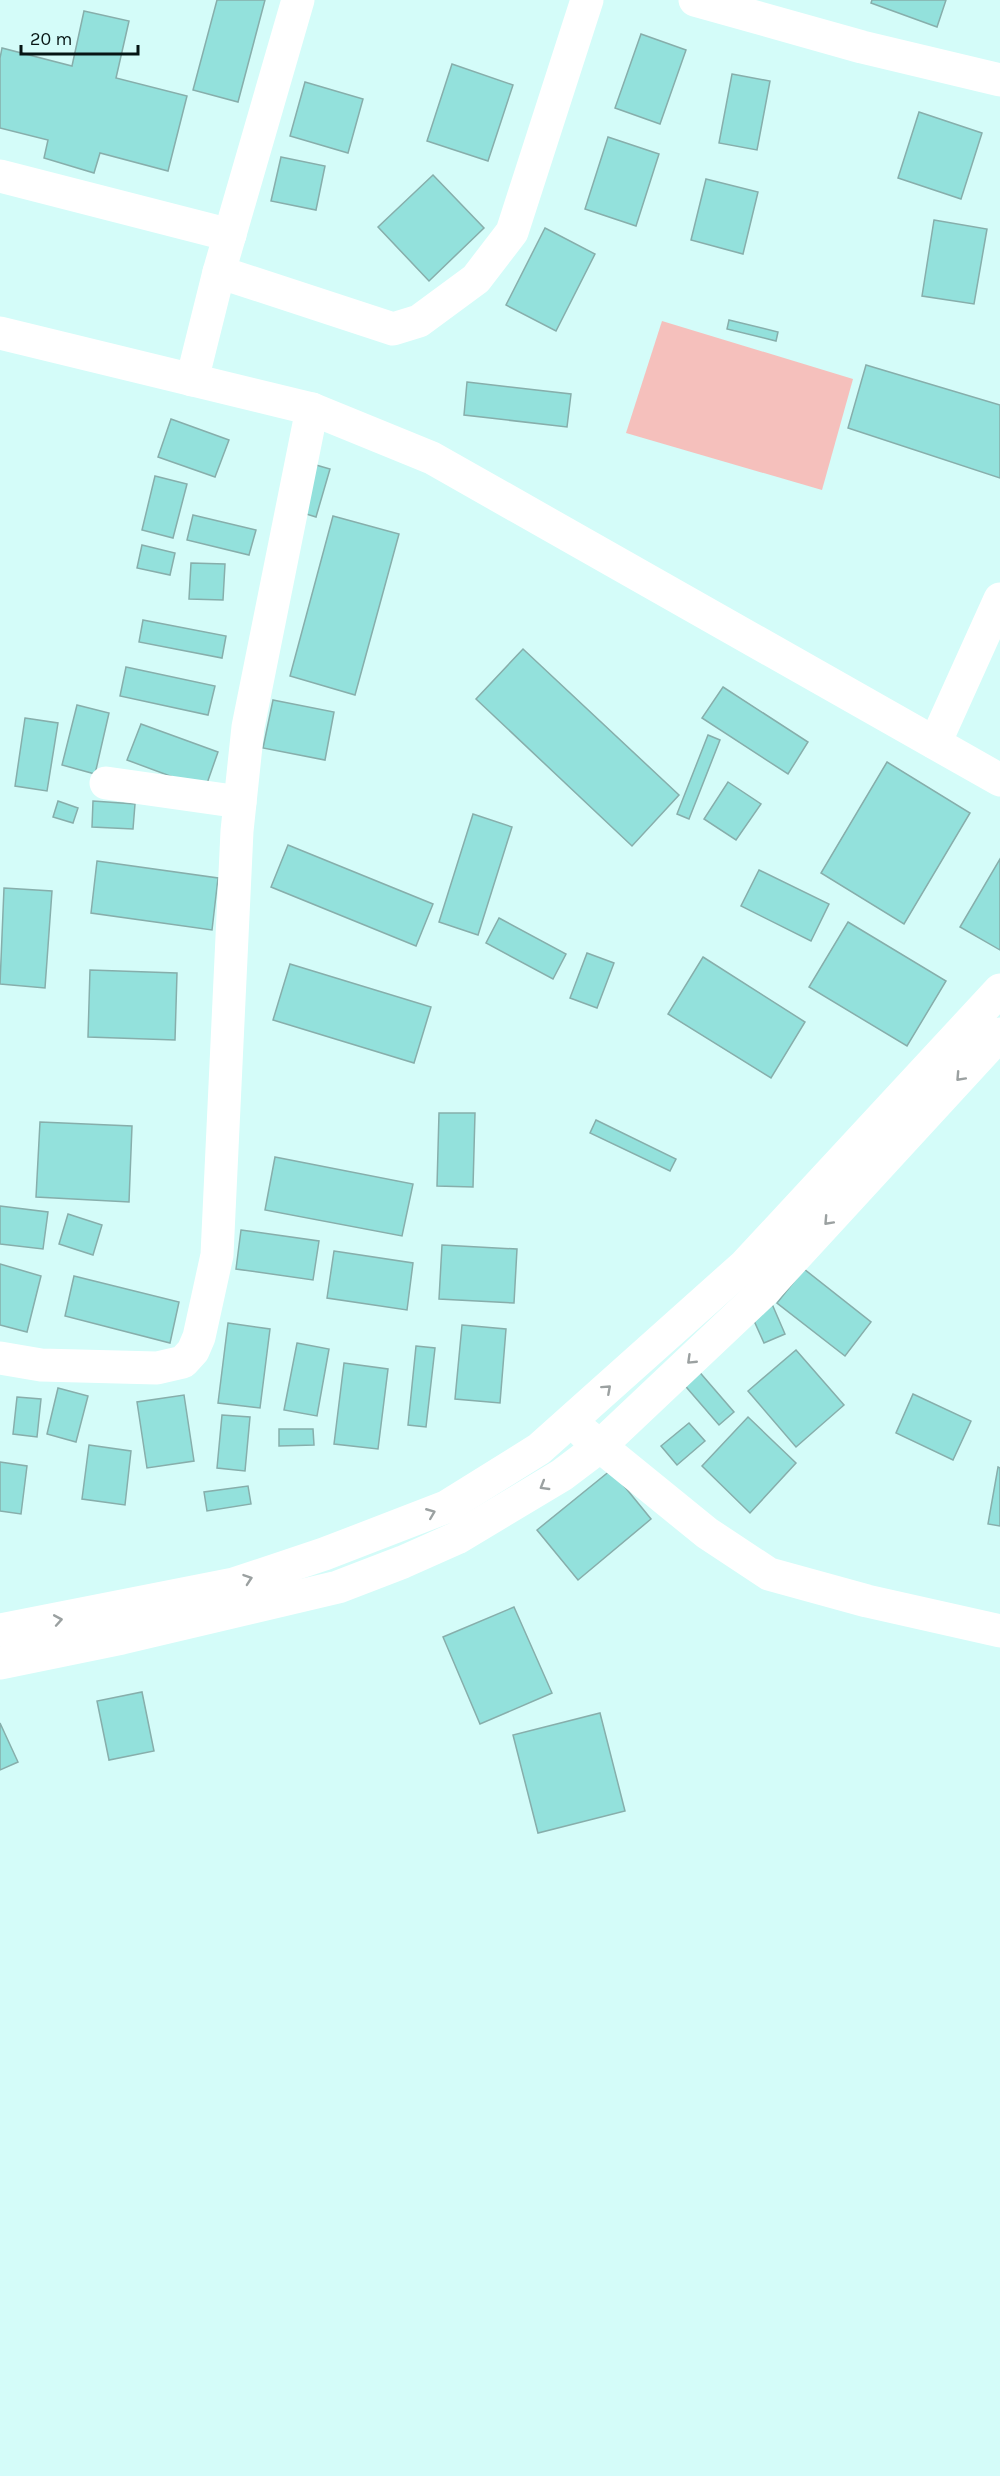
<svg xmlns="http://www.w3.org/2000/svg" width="1000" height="2476" viewBox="0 0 1000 2476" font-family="Karla,sans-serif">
	<rect width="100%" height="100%" fill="#d4fcf9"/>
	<polygon fill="#f5c0bc" points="662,321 853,379 822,490 626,433"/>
	<g fill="#93e1dc" stroke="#87aeab" stroke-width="1.5">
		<polygon points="217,0 265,0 238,102 193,90"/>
		<polygon points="872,0 946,0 937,27 871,3"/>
		<polygon points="84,11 129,21 116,78 187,96 168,171 100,153 94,173 44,158 48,140 0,128 0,58 2,48 72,66"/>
		<polygon points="641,34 686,50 660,124 615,108"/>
		<polygon points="452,64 513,85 488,161 427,141"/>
		<polygon points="732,74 770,81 757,150 719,143"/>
		<polygon points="305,82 363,99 348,153 290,136"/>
		<polygon points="919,112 982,133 961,199 898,178"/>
		<polygon points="608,137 659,154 636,226 585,209"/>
		<polygon points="281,157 325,166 316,210 271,201"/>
		<polygon points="433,175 484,228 429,281 378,227"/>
		<polygon points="706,179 758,192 743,254 691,240"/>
		<polygon points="934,220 987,229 974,304 922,296"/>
		<polygon points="545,228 595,254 556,331 506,305"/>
		<polygon points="729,320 778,332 776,341 727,329"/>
		<polygon points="866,365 1000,405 1000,478 848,428"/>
		<polygon points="467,382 571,394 567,427 464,415"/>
		<polygon points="171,419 229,440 215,477 158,457"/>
		<polygon points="316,465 330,469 316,517 303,513"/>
		<polygon points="155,476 187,484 173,538 142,530"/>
		<polygon points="193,515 256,530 249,555 187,540"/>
		<polygon points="333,516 399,534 355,695 290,676"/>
		<polygon points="142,545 175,553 170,575 137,568"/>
		<polygon points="191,563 225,564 223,600 189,599"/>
		<polygon points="143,620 226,636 222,658 139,642"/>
		<polygon points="523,649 679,795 632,846 476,699"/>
		<polygon points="126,667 215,686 208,715 120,696"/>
		<polygon points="723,687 808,742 788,774 702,718"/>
		<polygon points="273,700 334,712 325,760 263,748"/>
		<polygon points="77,705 109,713 95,774 62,765"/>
		<polygon points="25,718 58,723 47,791 15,786"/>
		<polygon points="141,724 218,752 205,789 127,760"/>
		<polygon points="708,735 720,740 689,819 677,814"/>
		<polygon points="887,762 970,813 904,924 821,873"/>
		<polygon points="728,782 761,804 736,840 704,819"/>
		<polygon points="58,801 78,808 73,823 53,817"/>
		<polygon points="93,801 135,804 133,829 92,827"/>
		<polygon points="473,814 512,827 478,935 439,922"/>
		<polygon points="288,845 433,904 416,946 271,887"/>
		<polygon points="1000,859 1000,950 960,927"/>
		<polygon points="97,861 218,878 212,930 91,913"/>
		<polygon points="759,870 829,904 811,941 741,906"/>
		<polygon points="4,888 52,891 45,988 0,984"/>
		<polygon points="499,918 566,954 553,979 486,943"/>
		<polygon points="848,922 946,981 907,1046 809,987"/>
		<polygon points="587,953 614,963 597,1008 570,998"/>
		<polygon points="703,957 805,1022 771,1078 668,1014"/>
		<polygon points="290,964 431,1007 414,1063 273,1020"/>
		<polygon points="90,970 177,973 175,1040 88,1037"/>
		<polygon points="439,1113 475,1113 473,1187 437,1186"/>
		<polygon points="596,1120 676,1159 670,1171 590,1133"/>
		<polygon points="40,1122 132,1126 129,1202 36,1197"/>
		<polygon points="275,1157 413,1184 402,1236 265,1210"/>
		<polygon points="0,1206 48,1212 43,1249 0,1244"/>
		<polygon points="68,1214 102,1225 93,1255 59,1244"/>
		<polygon points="241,1230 319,1241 313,1280 236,1269"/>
		<polygon points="442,1245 517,1249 514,1303 439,1299"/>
		<polygon points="334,1251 413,1263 407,1310 327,1298"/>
		<polygon points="0,1264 41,1276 27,1332 0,1325"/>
		<polygon points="804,1269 871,1322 845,1356 777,1303"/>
		<polygon points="74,1276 179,1302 170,1343 65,1316"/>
		<polygon points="772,1304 785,1334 764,1343 751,1314"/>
		<polygon points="228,1323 270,1329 260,1408 218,1403"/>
		<polygon points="462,1325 506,1329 500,1403 455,1399"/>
		<polygon points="297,1343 329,1349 317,1416 284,1410"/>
		<polygon points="416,1346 435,1348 426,1427 408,1425"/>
		<polygon points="796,1350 844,1405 796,1447 748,1391"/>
		<polygon points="344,1363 388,1369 378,1449 334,1444"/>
		<polygon points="696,1368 734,1412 719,1425 681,1381"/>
		<polygon points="58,1388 88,1396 76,1442 47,1434"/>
		<polygon points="913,1394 971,1421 953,1460 896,1433"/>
		<polygon points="184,1395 194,1461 147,1468 137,1402"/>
		<polygon points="17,1397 41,1399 37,1437 13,1434"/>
		<polygon points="222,1415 250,1417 245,1471 217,1468"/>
		<polygon points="748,1417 796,1463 750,1513 702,1466"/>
		<polygon points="689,1423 705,1441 677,1465 661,1446"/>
		<polygon points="279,1429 313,1429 314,1445 279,1446"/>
		<polygon points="89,1445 131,1451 125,1505 82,1499"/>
		<polygon points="0,1462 27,1466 21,1514 0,1511"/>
		<polygon points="998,1467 1000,1468 1000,1526 988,1524"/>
		<polygon points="611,1470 651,1519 578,1580 537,1530"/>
		<polygon points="248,1486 251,1504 207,1511 204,1492"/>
		<polygon points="514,1607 552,1693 480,1724 443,1637"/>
		<polygon points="142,1692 154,1751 109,1760 97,1701"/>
		<polygon points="600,1713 625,1811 538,1833 513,1735"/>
		<polygon points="0,1723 18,1762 0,1770"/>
	</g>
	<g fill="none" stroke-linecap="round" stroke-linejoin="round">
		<g stroke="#fff" stroke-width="33">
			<polyline points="695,0 862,47 1000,80"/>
			<polyline points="0,176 230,235"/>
			<polyline points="219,272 298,0"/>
			<polyline points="192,380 219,272 393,329 419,321 476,279 512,232 587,0"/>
			<polyline points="935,743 1000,599"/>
			<polyline points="106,783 240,802"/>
			<polyline points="0,1358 41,1365 157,1368 183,1362 193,1351 199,1337 217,1255 237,831 248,727 312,409"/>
			<polyline points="584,1433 707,1533 769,1574 867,1601 1000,1631"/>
			<polyline points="0,1630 234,1584 324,1554 446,1507 539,1449 745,1265 1000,990"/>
			<polyline points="0,1663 122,1638 338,1587 403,1562 457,1538 562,1475 599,1447 762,1293 1000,1034"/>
		</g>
		<polyline stroke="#fff" stroke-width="33" points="0,333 312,409 432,458 1000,780"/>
	</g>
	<defs><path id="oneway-chevron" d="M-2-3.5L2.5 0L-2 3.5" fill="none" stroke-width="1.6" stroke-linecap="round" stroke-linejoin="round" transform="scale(1.5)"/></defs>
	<g stroke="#9ba1a1">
		<use href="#oneway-chevron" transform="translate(960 1077) rotate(133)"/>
		<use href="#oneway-chevron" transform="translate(828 1221) rotate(133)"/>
		<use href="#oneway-chevron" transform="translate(691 1360) rotate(136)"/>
		<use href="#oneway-chevron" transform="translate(607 1389) rotate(-42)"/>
		<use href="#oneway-chevron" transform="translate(544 1486) rotate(149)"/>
		<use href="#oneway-chevron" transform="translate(431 1513) rotate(-22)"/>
		<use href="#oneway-chevron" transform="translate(248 1579) rotate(-19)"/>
		<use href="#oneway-chevron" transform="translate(58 1620) rotate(-10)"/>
	</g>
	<path d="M21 45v9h117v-9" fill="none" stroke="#061514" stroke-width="3"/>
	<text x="30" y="45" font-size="18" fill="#061514" stroke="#d4fcf9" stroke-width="4.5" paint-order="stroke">20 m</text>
</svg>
